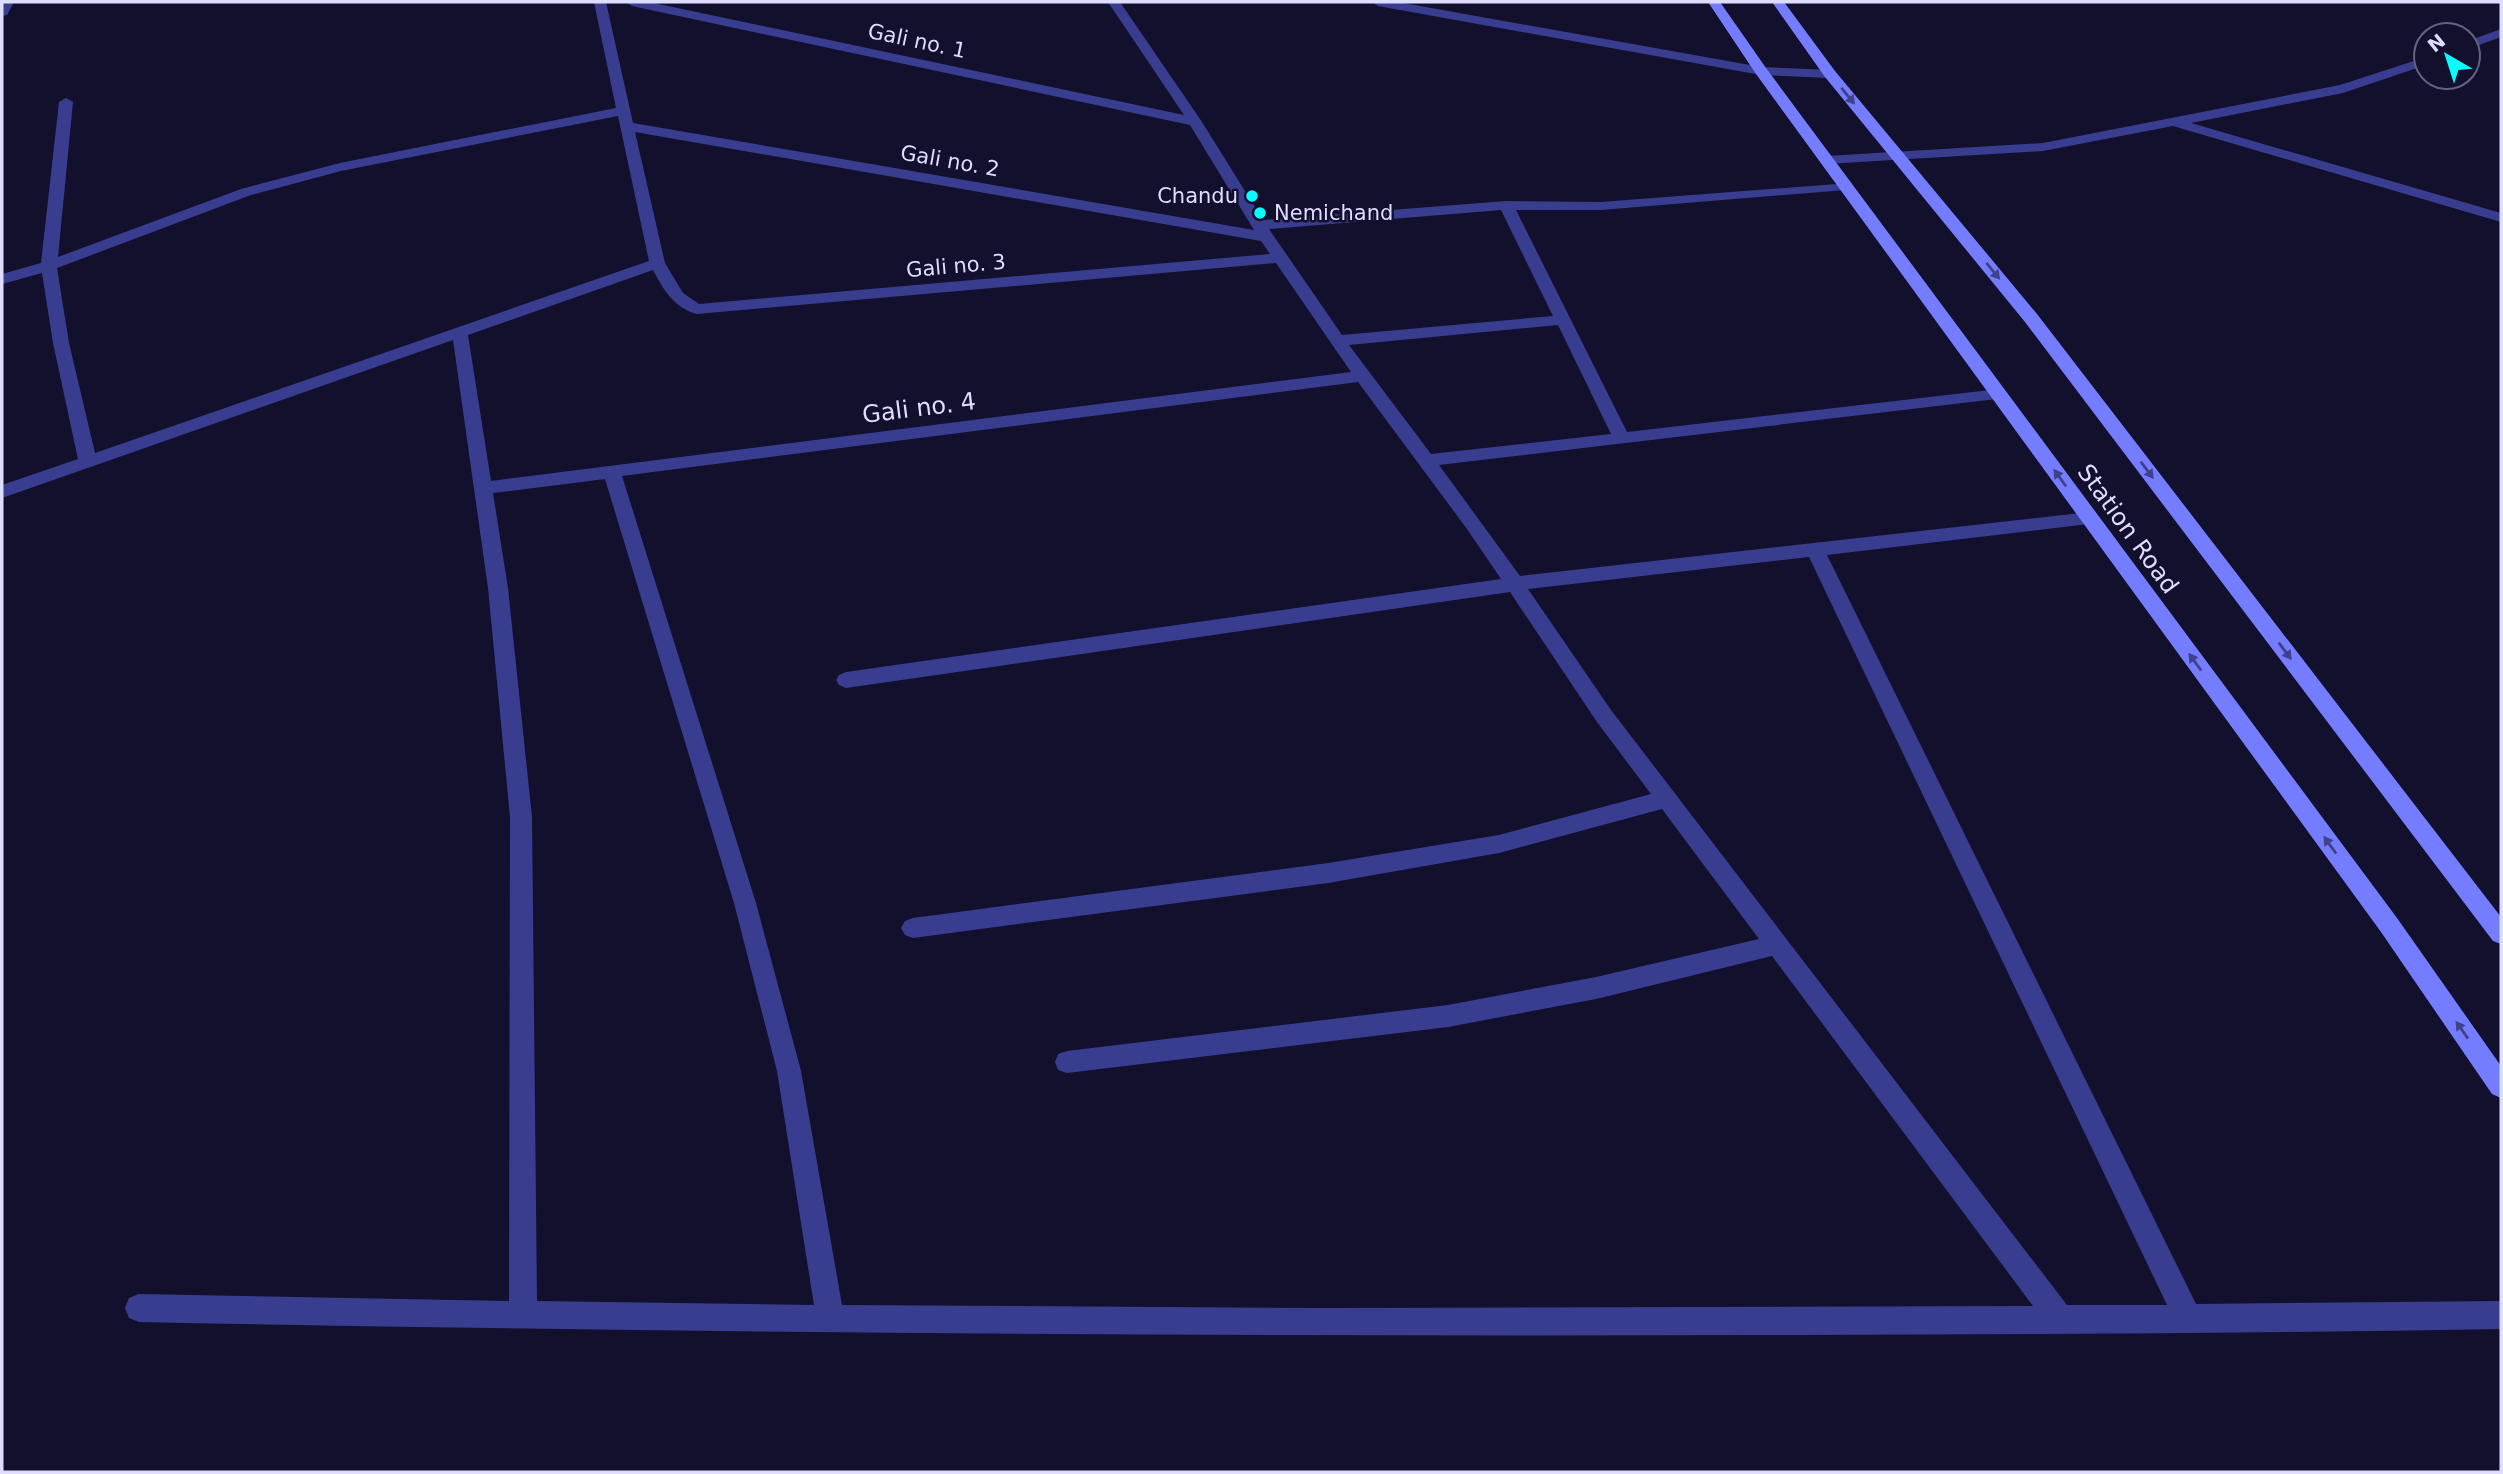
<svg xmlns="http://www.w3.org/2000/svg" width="2503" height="1474" viewBox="0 0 2503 1474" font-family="'DejaVu Sans',sans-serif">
	<rect width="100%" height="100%" fill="#13102e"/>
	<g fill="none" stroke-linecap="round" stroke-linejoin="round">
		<g fill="#393d90" fill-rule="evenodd">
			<polygon points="2501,29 2501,37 2468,49 2468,41"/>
			<polygon points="2426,57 2426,65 2343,93 2191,123 2501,213 2501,222 2173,126 2043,151 1826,164 1819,160 1826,156 2043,143 2340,85"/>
		</g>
		<g fill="#393d90" fill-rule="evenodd">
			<polygon points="2,2 14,2 7,15 2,16"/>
			<path d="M594,2h12l27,121 621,107 -64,-105 -558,-119 -6,-4h23l535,113 -76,-113h12l82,120 61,98 243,-19 95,1 249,-19 2,3 -7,4 -244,20h-85l111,222 372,-43 9,5 -3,4 -566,67 81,111 569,-64 7,1 2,5 -2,5 -7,1 -262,31 369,749 305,-3v28c-233,4 -467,5 -700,6 -555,2 -1109,-2 -1662,-13l-10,-4 -4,-10 4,-10 10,-4 370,7 1,-484 -22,-229 -35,-248 -451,158v-13l76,-26 -25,-116 -11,-70 -40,11v-10l39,-11 18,-161 7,-4 7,4 -15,155 183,-68 99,-26 276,-55zM618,116l31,145 -554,192 -26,-110 -12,-75 194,-73 90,-24zM635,132l626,109 9,13 -571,50 -16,-11 -18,-30zM1501,210l52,106 -211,19 -73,-106zM1276,263l75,109 -860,109 -23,-146 185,-65c10,19 21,38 44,44zM1558,325l53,109 -180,20 -82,-109zM1358,382l109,147 34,50 -655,93 -7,3 -3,5 3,5 7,3 664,-96 87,130 54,72 -152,41 -171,28 -415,55 -8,3 -4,7 4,7 8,3 415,-55 171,-30 163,-44 97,130 -163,38 -148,28 -381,46 -9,3 -3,8 3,8 9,3 381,-46 148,-28 176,-43 261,350 -713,2 -478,-3 -41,-234 -45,-168 -134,-427zM605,479l129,424 43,168 37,234 -277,-4 -5,-484 -24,-229 -15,-95zM1809,557l358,748h-100l-456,-595 -83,-121z"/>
			<polygon points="1372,2 1398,2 1761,67 1830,70 1837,74 1830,78 1761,75 1378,6"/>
		</g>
		<g fill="#747dff" fill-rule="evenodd">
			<polygon points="1708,2 1720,2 1766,68 2397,918 2501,1066 2501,1098 2492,1094 2381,932 1756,74"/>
			<polygon points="1772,2 1784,2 1835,71 2037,314 2501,917 2501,944 2493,941 2025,322 1825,77"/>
		</g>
	</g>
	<defs><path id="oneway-solid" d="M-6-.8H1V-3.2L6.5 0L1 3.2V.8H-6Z" transform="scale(1.75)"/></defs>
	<g fill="#3f418c">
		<use href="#oneway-solid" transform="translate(1848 96) rotate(51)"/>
		<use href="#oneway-solid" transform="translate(1993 271) rotate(51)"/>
		<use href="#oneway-solid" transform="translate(2147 470) rotate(53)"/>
		<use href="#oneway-solid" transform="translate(2060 478) rotate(-126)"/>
		<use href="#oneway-solid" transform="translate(2285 651) rotate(53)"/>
		<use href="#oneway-solid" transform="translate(2195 662) rotate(-126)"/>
		<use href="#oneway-solid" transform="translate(2330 845) rotate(-126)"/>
		<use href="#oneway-solid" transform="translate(2462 1030) rotate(-125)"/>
	</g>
	<g fill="#09fcff" stroke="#13102e" stroke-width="2.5">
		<circle cx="1252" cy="196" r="7"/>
		<circle cx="1260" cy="213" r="7"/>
	</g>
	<g text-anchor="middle" stroke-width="5" stroke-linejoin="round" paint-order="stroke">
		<g font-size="21" fill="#deddff" stroke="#13102e">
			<text transform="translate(917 41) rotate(12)" y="7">Gali no. 1</text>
			<text transform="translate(950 161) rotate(10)" y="7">Gali no. 2</text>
			<text transform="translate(956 266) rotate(-5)" y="7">Gali no. 3</text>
		</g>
		<g font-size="21" fill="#deddff" stroke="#13102e" text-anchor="end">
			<text x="1238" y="203">Chandu</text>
			<text x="1274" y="220" text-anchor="start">Nemichand</text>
		</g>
		<g font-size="24" fill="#deddff" stroke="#13102e">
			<text transform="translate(919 408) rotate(-7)" y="8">Gali no. 4</text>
			<text transform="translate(2128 529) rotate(54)" y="8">Station Road</text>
		</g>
	</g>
	<rect width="2503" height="1474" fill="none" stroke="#deddff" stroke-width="7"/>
	<g transform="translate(2447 56) rotate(321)"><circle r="33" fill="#13102e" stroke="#646282" stroke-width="2"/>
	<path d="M0-5L12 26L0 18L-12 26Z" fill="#09fcff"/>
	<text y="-10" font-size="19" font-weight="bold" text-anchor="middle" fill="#deddff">N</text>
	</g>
</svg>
